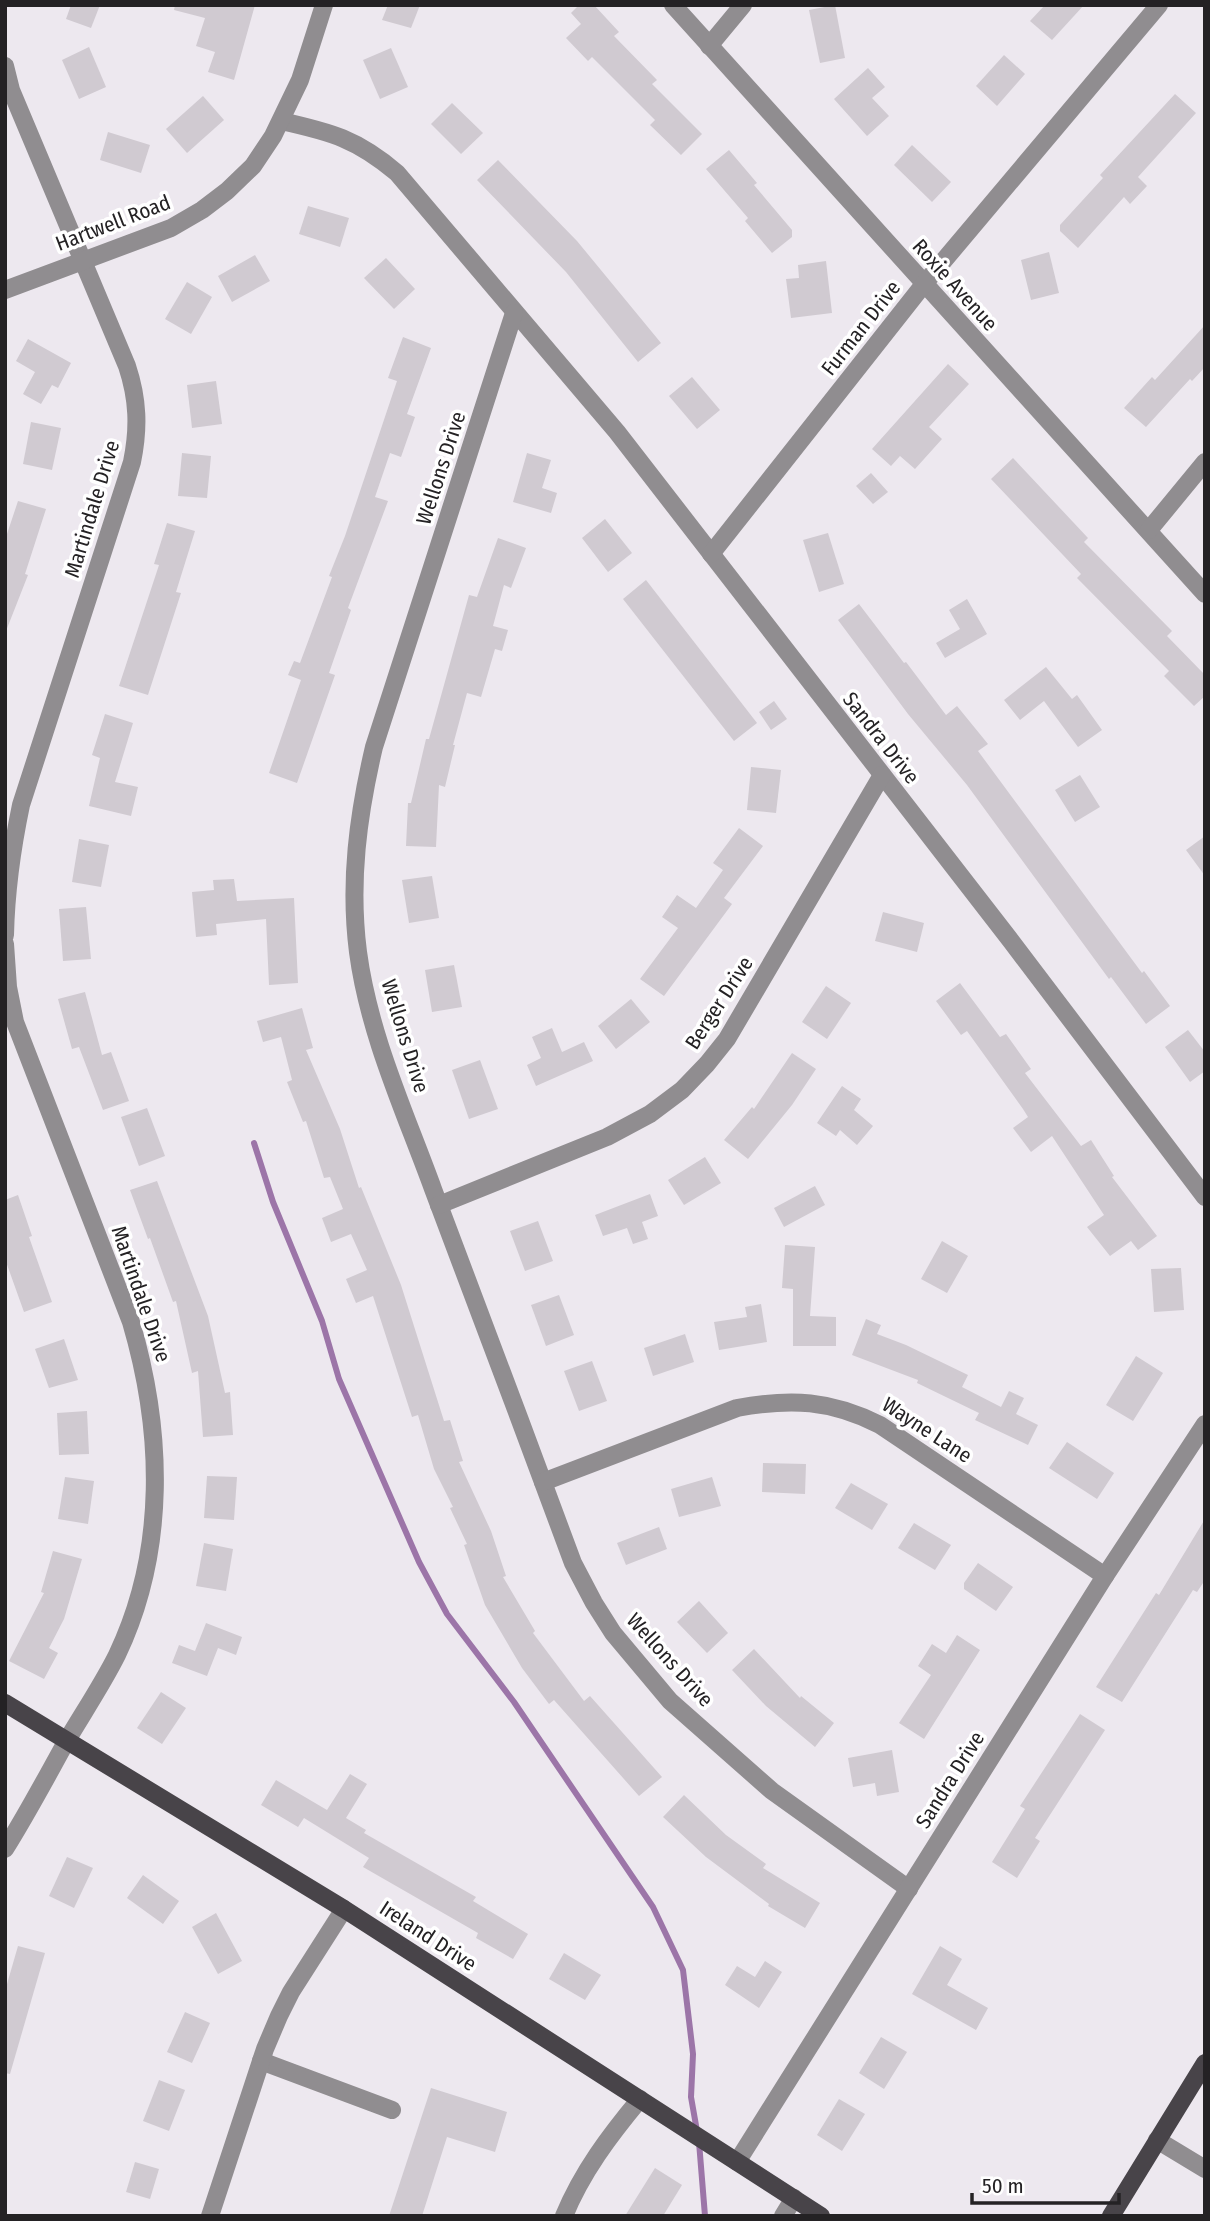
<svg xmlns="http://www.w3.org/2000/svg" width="1210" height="2221" viewBox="0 0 1210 2221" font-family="'Fira Sans Condensed',sans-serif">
	<rect width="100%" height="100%" fill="#ede8ef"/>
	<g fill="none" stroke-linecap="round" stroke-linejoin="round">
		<g stroke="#9c75a8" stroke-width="6">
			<polyline points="254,1143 273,1202 322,1321 339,1379 419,1562 447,1614 514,1702 653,1907 683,1970 693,2054 691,2097 697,2131"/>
			<polyline points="699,2142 705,2216"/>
		</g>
	</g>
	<g fill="#d0cad1">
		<polygon points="71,5 100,5 91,28 66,19"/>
		<polygon points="175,5 255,5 234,80 208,72 215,52 196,46 205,18 174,10"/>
		<polygon points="388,5 420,5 411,28 382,20"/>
		<polygon points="579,5 594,5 619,32 614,36 657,80 652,84 702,134 681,155 650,125 655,120 592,57 588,61 566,38 581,24 571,13"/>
		<polygon points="835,5 845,58 820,63 809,10"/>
		<polygon points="1045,5 1084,5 1052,40 1030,21"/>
		<polygon points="89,47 106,87 79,99 62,60"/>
		<polygon points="391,48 408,87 380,99 363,60"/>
		<polygon points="1004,55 1025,74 997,106 976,86"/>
		<polygon points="868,68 885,87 872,98 889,116 867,136 834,99"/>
		<polygon points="1175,94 1196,113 1138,177 1147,186 1130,204 1124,197 1078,248 1060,231 1060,225 1103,178 1100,175"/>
		<polygon points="203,96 224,120 187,153 166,129"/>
		<polygon points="452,103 483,133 461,154 431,124"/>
		<polygon points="108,132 150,145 141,173 100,160"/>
		<polygon points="912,145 951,182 932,202 894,165"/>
		<polygon points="729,150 757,183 754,185 792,230 792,237 772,253 745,221 748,218 706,169"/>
		<polygon points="498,160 577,241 661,343 638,362 566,272 477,180"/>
		<polygon points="308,206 349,218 340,247 299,234"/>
		<polygon points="1049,252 1059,293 1031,300 1021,260"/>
		<polygon points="255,255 270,281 232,302 218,276"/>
		<polygon points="386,258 415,289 394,309 364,278"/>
		<polygon points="826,261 832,313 791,318 786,279 799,278 798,265"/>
		<polygon points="187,282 212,297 191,334 165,319"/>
		<polygon points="1205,325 1205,367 1192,381 1190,379 1146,427 1124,408 1152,377 1155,380"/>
		<polygon points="403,337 431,348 407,414 415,417 401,457 390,453 375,497 388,501 348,608 351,610 329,673 335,675 297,783 269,773 301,680 288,675 294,661 300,663 332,577 329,576 345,536 397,381 388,378"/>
		<polygon points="28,339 71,363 58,388 52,385 41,404 23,394 35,372 16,361"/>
		<polygon points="948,364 969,384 929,427 942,439 915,469 900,456 891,466 872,449"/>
		<polygon points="692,377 720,410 697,429 669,396"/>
		<polygon points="216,381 222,424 192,428 187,385"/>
		<polygon points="31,422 61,428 52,470 23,464"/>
		<polygon points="182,453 211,456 207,498 178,496"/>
		<polygon points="527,453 551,460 542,488 557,493 551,513 513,502"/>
		<polygon points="1013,458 1088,538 1084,542 1172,631 1167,636 1205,675 1205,696 1194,706 1164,676 1169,671 1077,578 1081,574 991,479"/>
		<polygon points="871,473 888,492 873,504 856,486"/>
		<polygon points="18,501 46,509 25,574 28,575 6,631 5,540"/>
		<polygon points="605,519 632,553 608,572 582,538"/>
		<polygon points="167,523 195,531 176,592 181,593 148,695 119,686 159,565 154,564"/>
		<polygon points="828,533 844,584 819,592 803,540"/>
		<polygon points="498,538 526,548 511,588 504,585 493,626 508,630 502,651 495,649 481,697 467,693 453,745 455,745 445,787 439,785 436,847 406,846 408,803 411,803 426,739 429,739 469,595 477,597"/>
		<polygon points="646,580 757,723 734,741 623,599"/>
		<polygon points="967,599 987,634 945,658 936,643 960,629 949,610"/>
		<polygon points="859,604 904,663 906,662 946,715 957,706 988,744 978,751 1142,973 1144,971 1170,1006 1146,1024 1111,977 1109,979 967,785 908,714 838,620"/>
		<polygon points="1046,667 1072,699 1077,695 1102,730 1078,747 1044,701 1020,720 1004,700"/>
		<polygon points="774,701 787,719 771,730 759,712"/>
		<polygon points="105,714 133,723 115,782 138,787 131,816 89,806 100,758 92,755"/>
		<polygon points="751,767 781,770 776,813 747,810"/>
		<polygon points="1080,775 1100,807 1075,822 1055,790"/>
		<polygon points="739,828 763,846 724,898 732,904 664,996 640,979 678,928 662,917 677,895 696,908 723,870 713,863"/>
		<polygon points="1205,836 1205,876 1186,850"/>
		<polygon points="79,839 109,845 101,887 72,882"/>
		<polygon points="432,876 439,918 409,923 402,880"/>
		<polygon points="234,879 237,901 294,898 298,983 269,985 266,919 216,924 217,935 196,937 192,892 214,890 213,880"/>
		<polygon points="86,907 91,959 63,961 59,909"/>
		<polygon points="883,912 924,923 917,952 875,941"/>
		<polygon points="454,965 462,1007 432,1012 425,970"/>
		<polygon points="960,983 1000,1037 1006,1034 1031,1069 1025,1073 1081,1146 1091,1140 1114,1176 1112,1177 1157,1236 1138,1250 1131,1241 1110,1256 1087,1227 1104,1215 1052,1136 1031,1152 1013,1128 1028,1117 1023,1109 967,1031 961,1035 936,1001"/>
		<polygon points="826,986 851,1003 827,1039 802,1022"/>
		<polygon points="85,992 102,1055 111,1052 129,1101 103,1110 79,1047 72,1049 58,999"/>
		<polygon points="631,999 650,1022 616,1049 598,1026"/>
		<polygon points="302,1008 313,1048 306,1050 340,1129 359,1188 361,1187 401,1285 444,1421 450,1420 463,1461 459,1462 491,1531 506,1576 503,1577 535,1631 533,1633 584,1701 590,1696 662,1777 639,1796 554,1700 549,1704 522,1668 485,1605 464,1545 467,1544 450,1508 453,1507 434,1469 418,1415 412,1417 373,1296 356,1303 346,1279 367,1270 351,1234 331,1242 322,1218 343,1209 330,1177 324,1178 306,1121 303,1122 287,1082 292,1080 281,1037 263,1042 257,1021"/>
		<polygon points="552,1028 562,1052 584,1042 593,1061 536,1086 527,1065 541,1058 532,1037"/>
		<polygon points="1188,1030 1205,1052 1205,1071 1190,1082 1165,1047"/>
		<polygon points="792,1053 816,1069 792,1105 748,1159 724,1140 752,1107 754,1109"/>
		<polygon points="480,1060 498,1109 469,1119 452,1070"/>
		<polygon points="842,1086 861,1099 854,1110 873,1126 857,1145 840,1130 836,1136 817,1123"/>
		<polygon points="147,1108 165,1156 139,1166 121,1117"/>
		<polygon points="705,1157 721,1183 684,1205 668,1180"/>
		<polygon points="157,1181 208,1316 225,1393 230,1392 233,1435 203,1437 198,1371 192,1373 176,1301 173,1302 150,1238 148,1239 130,1190"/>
		<polygon points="815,1186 825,1205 784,1227 774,1208"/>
		<polygon points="650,1194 658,1216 642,1222 648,1239 633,1244 627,1228 603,1236 595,1215"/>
		<polygon points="18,1195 32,1236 29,1237 52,1302 24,1312 5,1259 5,1200"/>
		<polygon points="538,1221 553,1261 525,1271 510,1231"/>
		<polygon points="942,1241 968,1256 947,1293 921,1279"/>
		<polygon points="785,1245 815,1247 810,1316 836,1317 836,1346 793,1346 793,1289 782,1288"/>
		<polygon points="1181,1268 1184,1310 1154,1312 1151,1269"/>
		<polygon points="559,1295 574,1335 546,1346 531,1305"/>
		<polygon points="761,1304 767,1342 719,1350 714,1322 747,1317 745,1307"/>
		<polygon points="866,1319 881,1325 877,1334 906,1345 968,1375 962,1387 1001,1407 1009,1391 1024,1398 1016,1414 1038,1425 1028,1445 975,1420 979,1413 917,1383 918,1380 852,1355"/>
		<polygon points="685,1334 694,1362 653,1376 644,1348"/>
		<polygon points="64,1339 78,1380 49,1388 35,1349"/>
		<polygon points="1136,1356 1163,1373 1133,1421 1106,1405"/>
		<polygon points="592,1361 607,1401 579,1411 564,1371"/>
		<polygon points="87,1411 89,1454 59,1455 57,1413"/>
		<polygon points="1067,1442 1114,1473 1097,1499 1049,1468"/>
		<polygon points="763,1463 806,1464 805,1494 762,1492"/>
		<polygon points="207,1476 237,1477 234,1520 204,1518"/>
		<polygon points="65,1477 94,1481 88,1524 58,1519"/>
		<polygon points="712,1477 721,1506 679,1517 671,1489"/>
		<polygon points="851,1483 888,1504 872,1530 835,1508"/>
		<polygon points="1205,1519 1205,1580 1197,1592 1193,1590 1122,1702 1096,1687 1156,1593 1159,1595"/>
		<polygon points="914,1523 951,1545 935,1570 898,1548"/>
		<polygon points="659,1527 667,1549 626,1565 617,1543"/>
		<polygon points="204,1543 233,1549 226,1591 196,1586"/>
		<polygon points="53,1551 82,1559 64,1619 49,1648 58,1653 44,1679 9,1661 44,1593 41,1592"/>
		<polygon points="978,1563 1013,1587 996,1611 964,1589 964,1583"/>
		<polygon points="699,1601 728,1633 707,1653 677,1622"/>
		<polygon points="206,1623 242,1637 236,1655 218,1648 207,1676 172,1663 179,1645 195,1651"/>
		<polygon points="957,1635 980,1650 924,1739 899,1723 931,1675 918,1666 932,1644 946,1653"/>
		<polygon points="754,1649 800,1698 801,1696 834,1723 815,1747 766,1706 732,1670"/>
		<polygon points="161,1692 186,1708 162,1744 137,1728"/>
		<polygon points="1080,1714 1105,1730 1035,1838 1040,1841 1017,1878 992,1862 1025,1809 1020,1806"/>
		<polygon points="892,1750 899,1792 877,1796 875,1783 853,1787 848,1758"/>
		<polygon points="350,1774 367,1784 346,1818 366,1830 364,1833 476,1897 473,1901 528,1934 513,1959 476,1938 478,1933 363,1867 369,1858 304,1818 298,1827 261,1805 276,1780 327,1810"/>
		<polygon points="684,1795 726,1835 766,1864 763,1868 820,1903 805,1928 768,1906 769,1904 706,1857 663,1817"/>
		<polygon points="67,1857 93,1868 74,1908 49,1896"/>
		<polygon points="143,1875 179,1901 163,1924 127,1898"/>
		<polygon points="216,1913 242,1961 218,1974 192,1927"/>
		<polygon points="18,1946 45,1953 10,2074 5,2073 5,1991"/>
		<polygon points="940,1946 962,1959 947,1985 988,2008 976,2030 912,1994"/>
		<polygon points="564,1953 601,1975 585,2000 549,1979"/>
		<polygon points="765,1961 782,1972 759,2008 725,1985 737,1966 755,1977"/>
		<polygon points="185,2012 210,2023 192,2063 167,2052"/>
		<polygon points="881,2037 907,2052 884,2089 859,2073"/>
		<polygon points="159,2080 185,2090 169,2131 143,2121"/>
		<polygon points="431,2088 507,2112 495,2152 447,2137 422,2216 389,2216"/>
		<polygon points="839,2099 865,2114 842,2151 817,2135"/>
		<polygon points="135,2162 159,2169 150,2199 126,2192"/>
		<polygon points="655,2168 682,2185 663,2216 625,2216"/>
	</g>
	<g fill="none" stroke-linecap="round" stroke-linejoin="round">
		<g stroke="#908d90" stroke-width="18">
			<polyline points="673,5 1205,594"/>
			<polyline points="709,46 743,5"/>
			<path d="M5,66l6,24 116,276c11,33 12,62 5,96l-111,343c-9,43 -15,85 -16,130"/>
			<path d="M281,121c50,11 76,18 116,52l220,259 394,509 194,256"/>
			<polyline points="5,290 171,228 202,210 227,191 253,166 273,136 300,80 324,5"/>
			<path d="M514,313l-140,434c-16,68 -25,135 -16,205 11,83 47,160 75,237 47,125 94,249 140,374l21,40 19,30 57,68 102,90 137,98"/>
			<polyline points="1149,530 1205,462"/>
			<polyline points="711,554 924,284 1159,5"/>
			<path d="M5,944l3,43 7,35 116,300c32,109 36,228 -14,333 -15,30 -34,58 -51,87 -20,36 -39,72 -61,107"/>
			<polyline points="439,1205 607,1137 650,1114 682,1090 707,1064 727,1039 882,775"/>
			<path d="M543,1482l194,-74c54,-10 94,-8 143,17l225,151"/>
			<polyline points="261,2061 392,2110"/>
			<polyline points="1157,2140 1205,2169"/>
			<polyline points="737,2162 1105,1576 1205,1424"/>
			<polyline points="210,2216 265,2049 279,2016 291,1992 344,1909"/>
			<path d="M564,2216c18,-44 46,-81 76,-117"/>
			<polyline points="783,2216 794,2198"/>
		</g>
		<g stroke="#484449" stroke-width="18">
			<polyline points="5,1703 344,1909 821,2216"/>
			<polyline points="1111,2216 1205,2063"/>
		</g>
	</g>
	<g text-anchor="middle" stroke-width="7" stroke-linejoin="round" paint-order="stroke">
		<g font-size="21" fill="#242224" stroke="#fff">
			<text transform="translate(113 223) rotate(-21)" y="7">Hartwell Road</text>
			<text transform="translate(955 285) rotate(48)" y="7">Roxie Avenue</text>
			<text transform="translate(861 328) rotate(-52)" y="7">Furman Drive</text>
			<text transform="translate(441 468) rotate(-72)" y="7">Wellons Drive</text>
			<text transform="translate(92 509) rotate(-73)" y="7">Martindale Drive</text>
			<text transform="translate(881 738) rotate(52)" y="7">Sandra Drive</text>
			<text transform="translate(719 1003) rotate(-57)" y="7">Berger Drive</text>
			<text transform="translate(405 1036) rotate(73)" y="7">Wellons Drive</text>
			<text transform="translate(141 1294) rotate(71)" y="7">Martindale Drive</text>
			<text transform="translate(927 1430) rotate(33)" y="7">Wayne Lane</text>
			<text transform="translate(670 1660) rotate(48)" y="7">Wellons Drive</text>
			<text transform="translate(950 1780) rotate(-58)" y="7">Sandra Drive</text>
			<text transform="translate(428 1936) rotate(33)" y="7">Ireland Drive</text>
		</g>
	</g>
	<rect width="1210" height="2221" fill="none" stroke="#242224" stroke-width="14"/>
	<path d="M972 2193v10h147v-10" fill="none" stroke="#242224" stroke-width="3.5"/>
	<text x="982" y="2193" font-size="21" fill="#242224" stroke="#ffffff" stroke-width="5" paint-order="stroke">50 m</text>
</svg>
